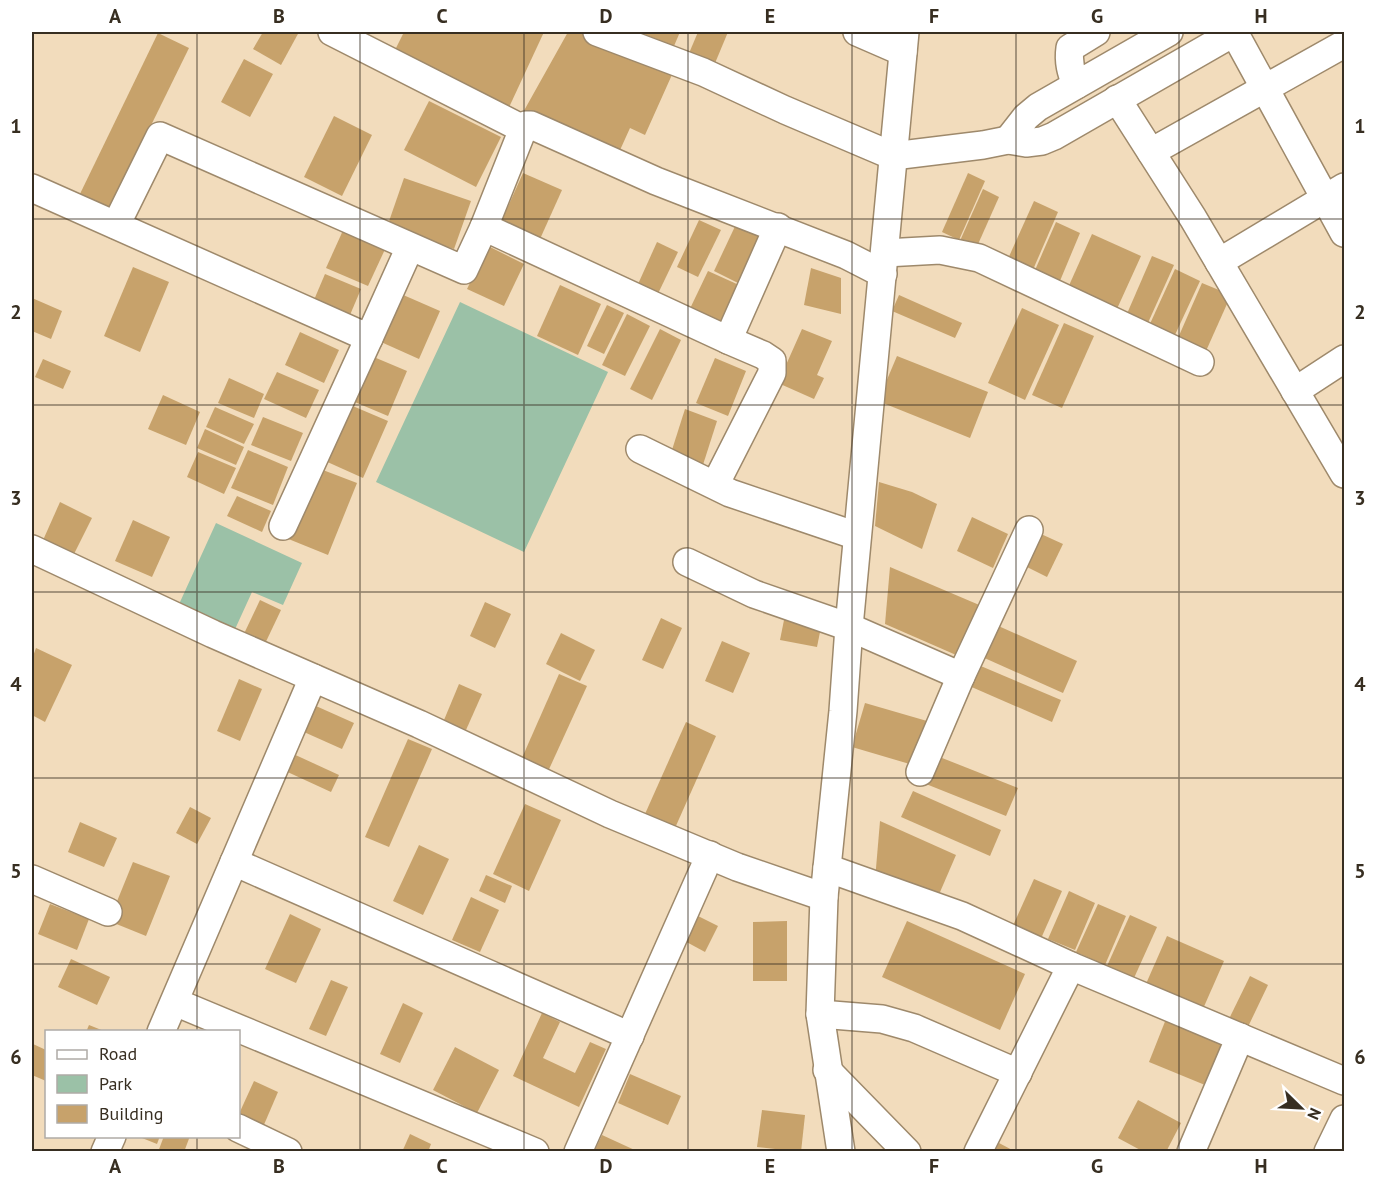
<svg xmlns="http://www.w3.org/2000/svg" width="1376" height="1183" viewBox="0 0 1376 1183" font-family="'PT Sans',sans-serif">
	<rect width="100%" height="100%" fill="#f2dcbc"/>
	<g fill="#9bc1a7">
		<polygon points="460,302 608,372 524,552 376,482"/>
		<polygon points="216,523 302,563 283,605 252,592 231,638 175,613"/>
	</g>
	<g fill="#c7a26b">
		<polygon points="263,32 299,32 281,65 253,49"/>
		<polygon points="404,32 544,32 505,116 392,56"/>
		<polygon points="568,32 581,32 675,68 645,135 630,128 616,159 521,116"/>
		<polygon points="639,32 680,32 674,46"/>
		<polygon points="698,32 728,32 713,68 687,58"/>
		<polygon points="158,33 189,48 108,213 78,198"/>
		<polygon points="244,59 273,74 250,117 221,102"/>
		<polygon points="429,101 501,137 476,187 404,150"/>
		<polygon points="334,116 372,135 342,196 304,177"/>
		<polygon points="523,173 562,190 540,239 501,222"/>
		<polygon points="968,173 985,181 959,240 942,232"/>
		<polygon points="404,178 471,201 454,249 387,227"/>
		<polygon points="983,189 999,197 975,251 959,243"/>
		<polygon points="1034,201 1058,212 1032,272 1007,261"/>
		<polygon points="699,220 721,230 698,277 677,267"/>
		<polygon points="738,220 764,233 740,284 714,271"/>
		<polygon points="1056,222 1080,233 1057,288 1032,277"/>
		<polygon points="345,226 387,245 368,286 326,268"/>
		<polygon points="1092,234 1141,256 1116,311 1067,290"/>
		<polygon points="657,242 678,252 654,302 634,293"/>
		<polygon points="488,246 524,264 504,306 467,289"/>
		<polygon points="1152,256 1174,265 1147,325 1126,316"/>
		<polygon points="133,267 169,282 140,352 104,336"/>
		<polygon points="811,268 841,278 841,314 804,305"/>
		<polygon points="1175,269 1200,281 1174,337 1149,326"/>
		<polygon points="708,271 739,285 717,332 686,317"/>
		<polygon points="325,274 361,289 347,322 311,307"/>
		<polygon points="1202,283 1231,295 1206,351 1178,338"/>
		<polygon points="560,285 601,304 578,355 537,336"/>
		<polygon points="401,294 440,311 419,359 381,342"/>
		<polygon points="899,295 962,323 955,338 892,311"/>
		<polygon points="32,298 62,311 51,339 32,331"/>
		<polygon points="607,305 624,313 604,354 587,346"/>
		<polygon points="1022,308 1059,325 1025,400 988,383"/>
		<polygon points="627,314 650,326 625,376 602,365"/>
		<polygon points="1064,323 1094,336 1062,408 1032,395"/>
		<polygon points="660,329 681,340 652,400 630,389"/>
		<polygon points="802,329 832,341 817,375 824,378 814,399 778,383"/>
		<polygon points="300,332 339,350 324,383 285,365"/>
		<polygon points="369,355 407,371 388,416 350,400"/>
		<polygon points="897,356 988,392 970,438 878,401"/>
		<polygon points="715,358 746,371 728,416 696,403"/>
		<polygon points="43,359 71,371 63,389 35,377"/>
		<polygon points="277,372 319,390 306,418 264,399"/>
		<polygon points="229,378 264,394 254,418 218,403"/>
		<polygon points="163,395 200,412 186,445 148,429"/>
		<polygon points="348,404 388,421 363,478 323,460"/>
		<polygon points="215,407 254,424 244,444 206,427"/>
		<polygon points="685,409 717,421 701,471 671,453"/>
		<polygon points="263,417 303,433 291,461 251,445"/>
		<polygon points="205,429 244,447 236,465 197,448"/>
		<polygon points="248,450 288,467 273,505 231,488"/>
		<polygon points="198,452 236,468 224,494 187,477"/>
		<polygon points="315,467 357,483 328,555 286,538"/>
		<polygon points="879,482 912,492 937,504 922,549 875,526"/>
		<polygon points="237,496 271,511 262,532 227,516"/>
		<polygon points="60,502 92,518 70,562 40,547"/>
		<polygon points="972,517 1008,534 993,568 957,551"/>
		<polygon points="133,520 170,537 152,577 115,561"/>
		<polygon points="1041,534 1063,544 1047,577 1025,566"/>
		<polygon points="890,567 984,607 963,658 885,624"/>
		<polygon points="260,600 281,610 262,650 241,640"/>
		<polygon points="485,602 511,614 495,648 470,636"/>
		<polygon points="785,615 822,622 817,647 780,640"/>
		<polygon points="661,618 682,628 663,669 642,660"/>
		<polygon points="994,624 1077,661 1063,693 980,656"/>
		<polygon points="561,633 595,650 580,681 546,664"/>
		<polygon points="722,641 750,653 733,693 705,681"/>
		<polygon points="36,648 72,665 45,722 32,715 32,659"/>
		<polygon points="976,664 1061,700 1052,722 967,685"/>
		<polygon points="559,674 587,686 545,778 518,767"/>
		<polygon points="239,679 262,689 240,741 217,731"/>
		<polygon points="459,684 482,694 466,730 444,720"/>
		<polygon points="307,702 354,723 342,749 295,728"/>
		<polygon points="865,703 927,721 913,765 852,747"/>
		<polygon points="686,722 716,736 671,837 641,823"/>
		<polygon points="408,739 432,749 389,847 365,837"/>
		<polygon points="289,752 339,775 331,792 281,769"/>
		<polygon points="932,754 1018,788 1006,816 921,782"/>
		<polygon points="913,791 1001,830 990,856 901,817"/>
		<polygon points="525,804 561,820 529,891 493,874"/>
		<polygon points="190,807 211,818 197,844 176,833"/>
		<polygon points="880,821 956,855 934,906 875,880"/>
		<polygon points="80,822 117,838 104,867 68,852"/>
		<polygon points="419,845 449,859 423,915 393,901"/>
		<polygon points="133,862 170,876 146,936 109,921"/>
		<polygon points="486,875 512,886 505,903 479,891"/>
		<polygon points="1034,879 1062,891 1039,943 1011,930"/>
		<polygon points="1069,891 1095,903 1075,950 1048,939"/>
		<polygon points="471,897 499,910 480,952 452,940"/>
		<polygon points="50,904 89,919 77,950 38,934"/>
		<polygon points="1098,904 1126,916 1105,965 1076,952"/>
		<polygon points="290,914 321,929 296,983 265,969"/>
		<polygon points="694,914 718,926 705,952 681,939"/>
		<polygon points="1130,915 1157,927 1134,978 1107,966"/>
		<polygon points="787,921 787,981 753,981 753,922"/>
		<polygon points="907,921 1025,974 1000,1030 882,977"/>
		<polygon points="1167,936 1224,961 1199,1018 1142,993"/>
		<polygon points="71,959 110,977 97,1005 58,987"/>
		<polygon points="1250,976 1268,985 1246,1031 1227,1023"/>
		<polygon points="331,980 348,987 326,1036 309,1029"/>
		<polygon points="403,1003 423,1013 400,1063 380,1054"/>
		<polygon points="542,1013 560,1022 543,1058 575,1073 590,1042 606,1049 579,1107 513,1076"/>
		<polygon points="1166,1019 1223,1042 1205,1085 1149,1062"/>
		<polygon points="89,1025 104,1031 104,1032 86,1032"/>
		<polygon points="33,1044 46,1050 46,1081 32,1075 32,1048"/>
		<polygon points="455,1047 499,1070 477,1113 433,1090"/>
		<polygon points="630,1074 681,1096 668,1125 618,1103"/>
		<polygon points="254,1081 278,1092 263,1127 238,1116"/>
		<polygon points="1138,1100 1181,1123 1166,1152 1144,1152 1118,1138"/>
		<polygon points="762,1110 805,1115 801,1152 757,1147"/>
		<polygon points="410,1134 431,1144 428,1152 402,1152"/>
		<polygon points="602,1135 639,1152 594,1152"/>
		<polygon points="137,1136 160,1136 157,1144"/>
		<polygon points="164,1136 190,1136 184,1152 158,1152"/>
		<polygon points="999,1143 1016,1152 994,1152"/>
	</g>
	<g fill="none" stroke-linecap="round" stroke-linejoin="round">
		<defs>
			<g id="minor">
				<polyline points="332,32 523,129 526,125 531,125 656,181 846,255 883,274"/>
				<polyline points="597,32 703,72 785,110 893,156 983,145 1008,140 1026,143 1042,141 1054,136 1235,32"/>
				<polyline points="857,32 903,52"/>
				<polyline points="1234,32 1344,233"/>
				<path d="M1076,85c-5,-13 -8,-23 -6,-37l26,-16"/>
				<polyline points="1117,99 1193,218 1344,474"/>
				<polyline points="1008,140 1026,117 1038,107 1169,32"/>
				<polyline points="1151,152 1344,44"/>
				<polyline points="32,188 369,338 283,526"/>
				<polyline points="116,225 160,136 464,270 484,227 523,129"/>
				<polyline points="484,227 728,340 763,355 772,361 772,373 715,485"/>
				<polyline points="885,253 940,250 979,258 1200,362"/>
				<polyline points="1219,262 1344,187"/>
				<polyline points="369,338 410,247"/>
				<polyline points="728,340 778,227"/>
				<polyline points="1295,391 1344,359"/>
				<polyline points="640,449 730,493 857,536"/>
				<polyline points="32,549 213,634 419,724 610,814 737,867 824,897"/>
				<polyline points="687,562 754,594 849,627 961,676"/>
				<polyline points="920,772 961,676 1029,530"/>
				<polyline points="234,862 630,1036"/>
				<polyline points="827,868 962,916 1071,966 1344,1081"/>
				<polyline points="32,879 108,912"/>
				<polyline points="175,1002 535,1152"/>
				<polyline points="820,1014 882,1019 914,1028 1018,1073"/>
				<polyline points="161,1032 313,678"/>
				<polyline points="827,1070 907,1152"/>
				<polyline points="238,1128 288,1152"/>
				<polyline points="105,1152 112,1136"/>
				<polyline points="578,1152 710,855"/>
				<polyline points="841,1152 820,1014 824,897 843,711 849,627 905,32"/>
				<polyline points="978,1152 1071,966"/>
				<polyline points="1191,1152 1240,1037"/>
				<polyline points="1328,1152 1344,1119"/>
			</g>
		</defs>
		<use href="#minor" stroke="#9e896b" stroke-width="30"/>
		<use href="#minor" stroke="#fff" stroke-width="27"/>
	</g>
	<path fill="none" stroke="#372e21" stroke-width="1.5" stroke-opacity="0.55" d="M197,32v1000M360,32v1120M524,32v1120M688,32v1120M852,32v1120M1016,32v1120M1179,32v1120M32,219h1312M32,405h1312M32,592h1312M32,778h1312M32,964h1312M197,1136v16"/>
	<rect width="1376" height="1183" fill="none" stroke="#ffffff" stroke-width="66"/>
	<rect x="45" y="1030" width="195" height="108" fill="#ffffff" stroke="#afaba6" stroke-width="1.5"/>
	<rect x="57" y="1050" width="30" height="9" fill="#ffffff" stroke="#afaba6" stroke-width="1.5"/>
	<text x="99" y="1060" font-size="18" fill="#372e21">Road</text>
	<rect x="57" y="1075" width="30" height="18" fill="#9bc1a7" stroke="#afaba6" stroke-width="1.5"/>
	<text x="99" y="1090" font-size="18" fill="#372e21">Park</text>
	<rect x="57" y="1105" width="30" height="18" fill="#c7a26b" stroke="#afaba6" stroke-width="1.5"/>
	<text x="99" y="1120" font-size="18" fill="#372e21">Building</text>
	<g transform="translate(1301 1108) rotate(114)" stroke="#ffffff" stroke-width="4.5" paint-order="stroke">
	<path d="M0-4.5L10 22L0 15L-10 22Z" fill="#372e21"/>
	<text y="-9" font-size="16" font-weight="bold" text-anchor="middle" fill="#372e21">N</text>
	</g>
	<rect x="33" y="33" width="1310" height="1117" fill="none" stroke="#372e21" stroke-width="2"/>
	<g font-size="20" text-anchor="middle" font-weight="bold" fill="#372e21">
		<text x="115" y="23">A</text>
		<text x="279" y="23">B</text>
		<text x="442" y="23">C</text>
		<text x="606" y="23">D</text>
		<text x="770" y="23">E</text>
		<text x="934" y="23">F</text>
		<text x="1097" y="23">G</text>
		<text x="1261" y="23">H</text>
		<text x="16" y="133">1</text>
		<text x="1360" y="133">1</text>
		<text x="16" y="319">2</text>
		<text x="1360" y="319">2</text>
		<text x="16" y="505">3</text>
		<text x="1360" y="505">3</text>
		<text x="16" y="691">4</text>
		<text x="1360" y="691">4</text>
		<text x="16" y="878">5</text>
		<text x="1360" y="878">5</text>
		<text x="16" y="1064">6</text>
		<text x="1360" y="1064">6</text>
		<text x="115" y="1173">A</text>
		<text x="279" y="1173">B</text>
		<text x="442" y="1173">C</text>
		<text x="606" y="1173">D</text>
		<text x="770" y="1173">E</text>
		<text x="934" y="1173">F</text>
		<text x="1097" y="1173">G</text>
		<text x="1261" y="1173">H</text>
	</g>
</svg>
